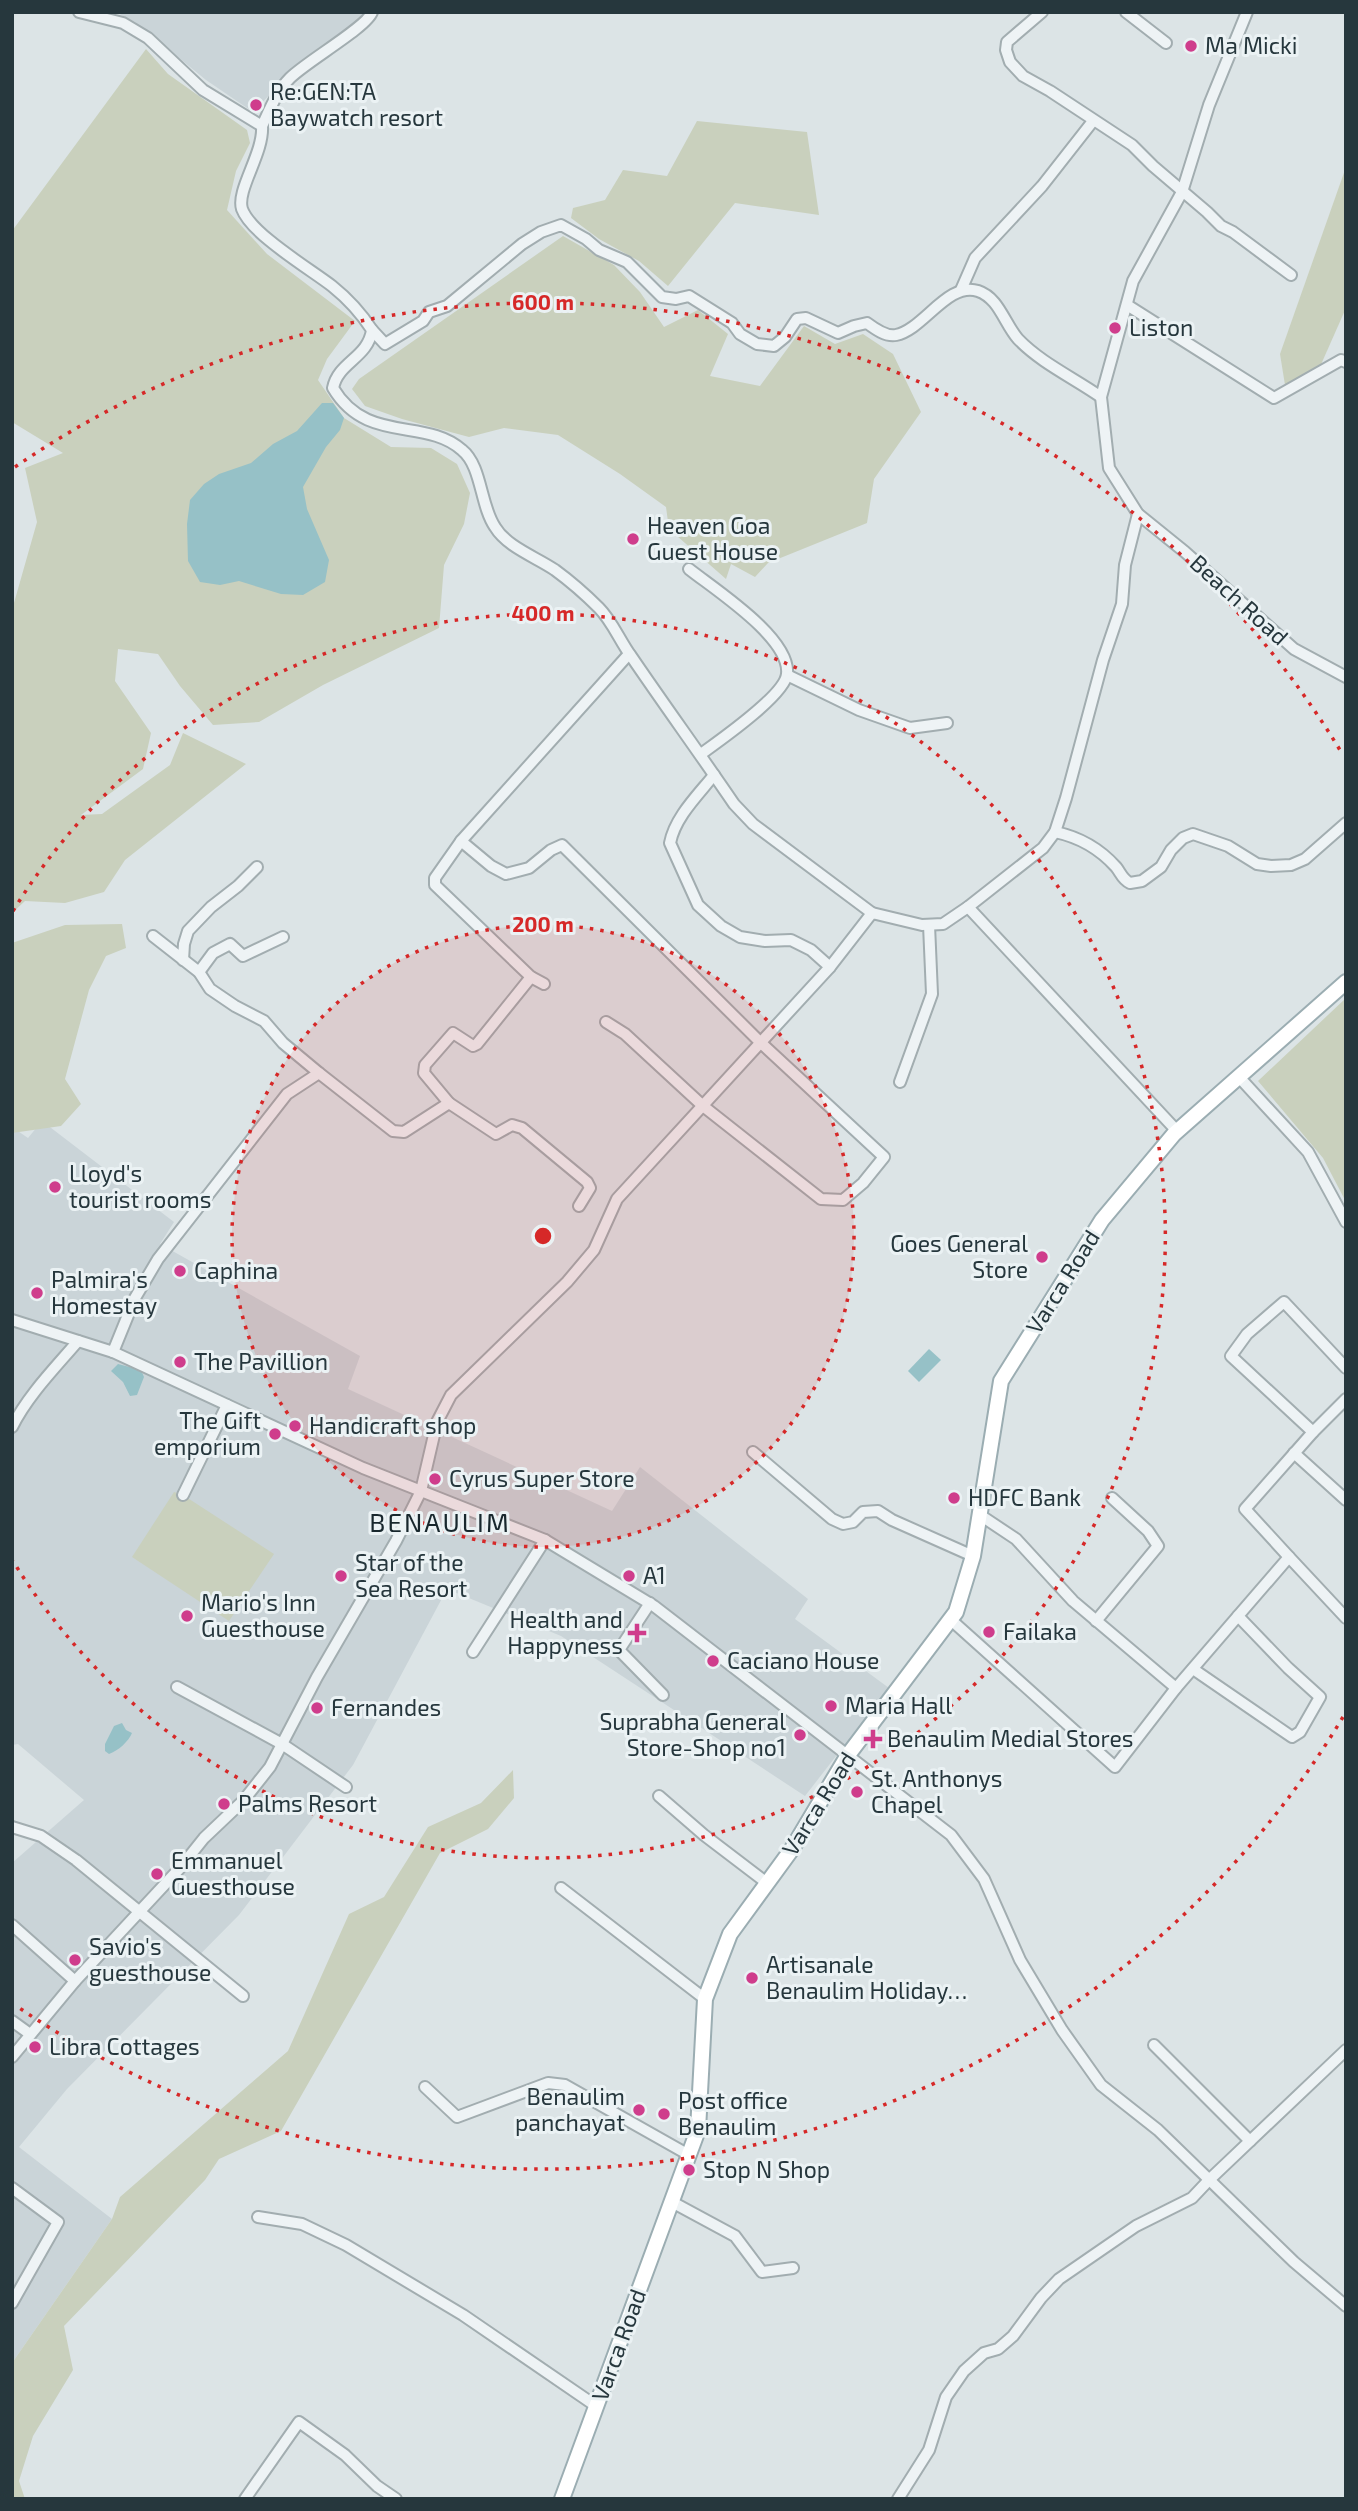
<svg xmlns="http://www.w3.org/2000/svg" width="1358" height="2511" viewBox="0 0 1358 2511" font-family="'Exo 2',sans-serif">
	<rect width="100%" height="100%" fill="#dce4e6"/>
	<g fill="#cad4d8">
		<polygon points="116,12 364,12 366,16 300,63 253,112 206,80 135,22"/>
		<polygon points="42,1121 174,1222 160,1244 360,1356 348,1389 612,1511 640,1467 808,1599 795,1619 889,1688 805,1796 561,1636 447,1589 353,1765 239,1915 67,2089 19,2147 112,2219 12,2363 12,1863 84,1800 18,1744 12,1745 12,1127 28,1138"/>
	</g>
	<g fill="#c9d0bd">
		<polygon points="146,49 168,74 247,130 250,143 236,171 227,210 267,254 355,321 327,359 318,380 344,418 391,447 431,448 457,464 470,493 464,524 444,565 439,628 323,685 259,722 213,725 180,686 158,654 118,649 115,681 151,733 143,769 81,815 102,814 170,765 183,733 246,764 125,860 104,892 65,903 25,901 12,913 12,610 37,522 25,468 63,453 12,422 12,231"/>
		<polygon points="697,121 807,132 819,215 735,203 668,286 639,261 599,239 571,218 573,208 605,200 623,170 667,176"/>
		<polygon points="1346,167 1346,308 1319,369 1285,385 1280,354"/>
		<polygon points="563,236 614,265 640,292 664,327 698,310 728,334 710,376 760,386 804,326 835,344 863,334 893,354 921,412 874,479 867,523 768,563 755,577 731,564 726,579 669,529 666,507 620,474 558,435 504,428 469,437 402,419 365,406 352,389 359,379"/>
		<polygon points="122,924 126,948 106,956 89,990 65,1079 81,1104 61,1126 12,1133 12,943 65,925"/>
		<polygon points="1346,998 1346,1202 1323,1158 1258,1081"/>
		<polygon points="174,1492 183,1495 274,1554 229,1621 132,1557"/>
		<polygon points="513,1770 514,1798 488,1829 440,1853 281,2131 219,2159 205,2180 64,2326 73,2370 33,2436 19,2481 25,2499 12,2499 12,2363 112,2219 120,2197 288,2051 349,1914 384,1897 428,1827 481,1803"/>
	</g>
	<g fill="#96c1c7">
		<polygon points="322,403 333,403 344,418 340,430 326,447 303,487 307,509 329,560 325,582 303,595 281,594 239,581 220,585 200,582 188,561 187,524 190,500 204,484 219,474 251,463 273,444 297,431"/>
		<polygon points="929,1349 941,1360 919,1382 908,1371"/>
		<polygon points="118,1364 141,1370 144,1377 137,1395 130,1396 123,1382 111,1371"/>
		<path d="M122,1723l4,7 6,3c-3,8 -14,18 -23,21l-4,-3v-7l9,-18z"/>
	</g>
	<g fill="none" stroke-linecap="round" stroke-linejoin="round">
		<defs>
			<g id="minor">
				<path d="M79,12l44,11 25,15 55,52 59,36c2,27 -26,64 -20,83 9,25 68,60 90,77 15,12 29,27 40,44 -4,28 -34,32 -39,58 34,57 92,29 129,62 20,16 18,55 33,77 12,20 41,30 60,43 15,11 30,24 44,38 13,13 21,33 32,48 34,50 69,98 103,148l19,20 119,89"/>
				<polyline points="1042,12 1007,42 1006,50 1010,62 1023,76 1050,91 1132,145 1153,166 1207,212 1221,226 1233,232 1291,275"/>
				<polyline points="1126,12 1166,43"/>
				<polyline points="1247,12 1209,105 1182,192 1133,281 1101,397 1109,468 1138,514 1185,552 1294,649 1346,677"/>
				<path d="M262,126c8,-17 15,-35 28,-48 17,-17 77,-51 82,-66"/>
				<polyline points="961,290 975,258 1042,186 1093,121"/>
				<polyline points="1127,305 1274,398 1341,360 1346,362"/>
				<path d="M372,330l13,14 38,-23 6,-9 18,-6 75,-62 19,-12 20,-7 25,14 13,11 28,12 35,35 14,2 13,-3 43,27 8,11 17,10 17,2 11,-9 12,-18 9,-1 32,15 16,-7 13,-3c8,6 19,14 29,12 27,-5 52,-54 82,-44 21,7 26,32 40,48 23,24 56,39 83,58"/>
				<path d="M689,569c25,20 102,69 98,105 -2,21 -68,67 -86,80"/>
				<polyline points="787,675 859,710 910,728 947,723"/>
				<path d="M714,775c-16,20 -39,42 -44,68l28,62 23,21 19,11 25,4 26,-1 20,10 19,17"/>
				<path d="M1055,832c24,5 44,16 61,35 5,6 6,12 14,16l12,-2 19,-14 10,-17 12,-12 10,-4 35,12 29,18 14,2 20,-1 14,-6 41,-36"/>
				<polyline points="461,841 435,878 435,885 531,977 544,984"/>
				<polyline points="968,907 1177,1131"/>
				<polyline points="153,936 199,972 210,989 235,1006 264,1021 283,1043 319,1073"/>
				<polyline points="183,960 184,944 188,931 211,907 238,886 257,867"/>
				<polyline points="199,972 213,953 230,944 243,956 283,937"/>
				<polyline points="606,1022 625,1034 703,1106 821,1199 843,1200 863,1183 884,1157 761,1043 562,845 551,850 529,868 506,874 491,866 461,841 629,654"/>
				<polyline points="1239,1077 1308,1152 1346,1222"/>
				<polyline points="900,1082 932,994 929,925"/>
				<polyline points="449,1103 424,1073 425,1065 453,1033 473,1046 477,1044 531,977"/>
				<polyline points="12,1320 113,1352 363,1468 545,1540 654,1606 951,1835 984,1879 1020,1960 1062,2030 1101,2085 1158,2130 1294,2262 1346,2306"/>
				<polyline points="113,1352 135,1298 158,1259 287,1094 319,1073 393,1131 404,1132 449,1103 496,1134 512,1125 522,1128 587,1182 590,1188 579,1206"/>
				<polyline points="1346,1368 1284,1302 1247,1334 1231,1356 1313,1432 1346,1399"/>
				<path d="M12,1427c16,-32 43,-59 66,-86"/>
				<polyline points="753,1452 832,1519 843,1524 853,1522 863,1512 878,1511 892,1520 973,1556"/>
				<polyline points="1294,1453 1346,1500"/>
				<polyline points="183,1495 227,1405"/>
				<polyline points="980,1515 1016,1539 1073,1601 1176,1688 1238,1616"/>
				<polyline points="1289,1557 1346,1618"/>
				<polyline points="650,1603 619,1650 663,1695"/>
				<polyline points="950,1619 1115,1767 1176,1688"/>
				<polyline points="1096,1621 1158,1546 1148,1531 1112,1498"/>
				<polyline points="473,1652 545,1540"/>
				<polyline points="1193,1669 1292,1737 1300,1732 1320,1697 1288,1668 1238,1616 1289,1557 1245,1509 1313,1432"/>
				<polyline points="177,1687 282,1744 346,1787"/>
				<polyline points="659,1796 704,1835 767,1883"/>
				<polyline points="12,1827 41,1836 76,1860 243,1996"/>
				<polyline points="561,1888 705,1999"/>
				<polyline points="12,1925 75,1981"/>
				<polyline points="12,2021 30,2034"/>
				<polyline points="1154,2045 1250,2141"/>
				<polyline points="12,2057 75,1981 180,1868 204,1838 243,1801 270,1767 317,1677 396,1541 421,1491 437,1422 451,1395 567,1282 594,1250 617,1199 830,967 872,913 922,925 943,924 968,907 1043,848 1055,832 1066,798 1103,660 1122,604 1125,565 1138,514"/>
				<polyline points="425,2087 457,2117 548,2083 565,2085 689,2155"/>
				<polyline points="12,2188 58,2222 12,2303"/>
				<polyline points="672,2202 735,2236 762,2272 793,2268"/>
				<polyline points="258,2217 302,2224 346,2245 463,2315 596,2406"/>
				<polyline points="245,2499 299,2422 345,2455 377,2486 396,2499"/>
				<polyline points="898,2499 929,2450 946,2397 964,2371 984,2353 998,2349 1013,2336 1041,2298 1059,2279 1136,2226 1192,2198 1209,2180 1346,2050"/>
			</g>
			<polyline id="major" points="562,2499 698,2130 705,1999 730,1934 792,1849 848,1755 956,1612 973,1556 1001,1381 1102,1220 1174,1134 1346,982"/>
		</defs>
		<use href="#minor" stroke="#a2adb0" stroke-width="14"/>
		<use href="#major" stroke="#9badb2" stroke-width="18"/>
		<use href="#minor" stroke="#eef3f5" stroke-width="10"/>
		<use href="#major" stroke="#fff" stroke-width="14"/>
	</g>
	<circle cx="543" cy="1236" r="311" fill="#d62828" fill-opacity=".12"/>
	<g fill="none" stroke="#d62828" stroke-width="3.5" stroke-dasharray="3.5 7">
		<circle cx="543" cy="1236" r="311"/>
		<path d="M13 911A622 622 0 1 1 13 1561"/>
		<path d="M1343 1717A933 933 0 0 1 15 2005M15 467A933 933 0 0 1 1343 755"/>
	</g>
	<g fill="#cf3d8c" stroke="#ebf2f4" stroke-width="2.5">
		<circle cx="1191" cy="46" r="7"/>
		<circle cx="256" cy="105" r="7"/>
		<circle cx="1115" cy="328" r="7"/>
		<circle cx="633" cy="539" r="7"/>
		<circle cx="55" cy="1187" r="7"/>
		<circle cx="1042" cy="1257" r="7"/>
		<circle cx="180" cy="1271" r="7"/>
		<circle cx="37" cy="1293" r="7"/>
		<circle cx="180" cy="1362" r="7"/>
		<circle cx="295" cy="1426" r="7"/>
		<circle cx="275" cy="1434" r="7"/>
		<circle cx="435" cy="1479" r="7"/>
		<circle cx="954" cy="1498" r="7"/>
		<circle cx="341" cy="1576" r="7"/>
		<circle cx="629" cy="1576" r="7"/>
		<circle cx="187" cy="1616" r="7"/>
		<circle cx="989" cy="1632" r="7"/>
		<path d="M633.5 1622.5h7v7h7v7h-7v7h-7v-7h-7v-7h7z"/>
		<circle cx="713" cy="1661" r="7"/>
		<circle cx="831" cy="1706" r="7"/>
		<circle cx="317" cy="1708" r="7"/>
		<circle cx="800" cy="1735" r="7"/>
		<path d="M869.5 1728.5h7v7h7v7h-7v7h-7v-7h-7v-7h7z"/>
		<circle cx="857" cy="1792" r="7"/>
		<circle cx="224" cy="1804" r="7"/>
		<circle cx="157" cy="1874" r="7"/>
		<circle cx="75" cy="1960" r="7"/>
		<circle cx="752" cy="1978" r="7"/>
		<circle cx="35" cy="2047" r="7"/>
		<circle cx="639" cy="2110" r="7"/>
		<circle cx="664" cy="2114" r="7"/>
		<circle cx="689" cy="2170" r="7"/>
	</g>
	<g text-anchor="middle" stroke-width="6" stroke-linejoin="round" paint-order="stroke">
		<g font-size="23" fill="#26373d" stroke="#ebf2f4" text-anchor="start">
			<text x="1205" y="54">Ma Micki</text>
			<text x="270" y="100">Re:GEN:TA<tspan x="270" dy="26">Baywatch resort</tspan></text>
			<text x="1129" y="336">Liston</text>
			<text x="647" y="534">Heaven Goa<tspan x="647" dy="26">Guest House</tspan></text>
			<text x="69" y="1182">Lloyd's<tspan x="69" dy="26">tourist rooms</tspan></text>
			<text x="1028" y="1252" text-anchor="end">Goes General<tspan x="1028" dy="26">Store</tspan></text>
			<text x="194" y="1279">Caphina</text>
			<text x="51" y="1288">Palmira's<tspan x="51" dy="26">Homestay</tspan></text>
			<text x="194" y="1370">The Pavillion</text>
			<text x="261" y="1429" text-anchor="end">The Gift<tspan x="261" dy="26">emporium</tspan></text>
			<text x="309" y="1434">Handicraft shop</text>
			<text x="449" y="1487">Cyrus Super Store</text>
			<text x="968" y="1506">HDFC Bank</text>
			<text x="355" y="1571">Star of the<tspan x="355" dy="26">Sea Resort</tspan></text>
			<text x="643" y="1584">A1</text>
			<text x="201" y="1611">Mario's Inn<tspan x="201" dy="26">Guesthouse</tspan></text>
			<text x="623" y="1628" text-anchor="end">Health and<tspan x="623" dy="26">Happyness</tspan></text>
			<text x="1003" y="1640">Failaka</text>
			<text x="727" y="1669">Caciano House</text>
			<text x="845" y="1714">Maria Hall</text>
			<text x="331" y="1716">Fernandes</text>
			<text x="786" y="1730" text-anchor="end">Suprabha General<tspan x="786" dy="26">Store-Shop no1</tspan></text>
			<text x="887" y="1747">Benaulim Medial Stores</text>
			<text x="871" y="1787">St. Anthonys<tspan x="871" dy="26">Chapel</tspan></text>
			<text x="238" y="1812">Palms Resort</text>
			<text x="171" y="1869">Emmanuel<tspan x="171" dy="26">Guesthouse</tspan></text>
			<text x="89" y="1955">Savio's<tspan x="89" dy="26">guesthouse</tspan></text>
			<text x="766" y="1973">Artisanale<tspan x="766" dy="26">Benaulim Holiday…</tspan></text>
			<text x="49" y="2055">Libra Cottages</text>
			<text x="625" y="2105" text-anchor="end">Benaulim<tspan x="625" dy="26">panchayat</tspan></text>
			<text x="678" y="2109">Post office<tspan x="678" dy="26">Benaulim</tspan></text>
			<text x="703" y="2178">Stop N Shop</text>
		</g>
		<g font-size="23" fill="#26373d" stroke="#ebf2f4">
			<text transform="translate(1239 600) rotate(42)" y="8">Beach Road</text>
			<text transform="translate(1063 1282) rotate(-58)" y="8">Varca Road</text>
			<text transform="translate(819 1804) rotate(-58)" y="8">Varca Road</text>
			<text transform="translate(619 2345) rotate(-70)" y="8">Varca Road</text>
		</g>
		<g font-size="26" letter-spacing="2" fill="#18272d" stroke="#ebf2f4">
			<text x="440" y="1532">BENAULIM</text>
		</g>
	</g>
	<circle cx="543" cy="1236" r="10" fill="#d62828" stroke="#ebf2f4" stroke-width="3.5"/>
	<g font-size="21" text-anchor="middle" font-weight="bold" fill="#d62828" stroke="#ebf2f4" stroke-width="6" stroke-linejoin="round" paint-order="stroke">
		<text x="543" y="310">600 m</text>
		<text x="543" y="621">400 m</text>
		<text x="543" y="932">200 m</text>
	</g>
	<rect width="1358" height="2511" fill="none" stroke="#26373d" stroke-width="28"/>
</svg>
